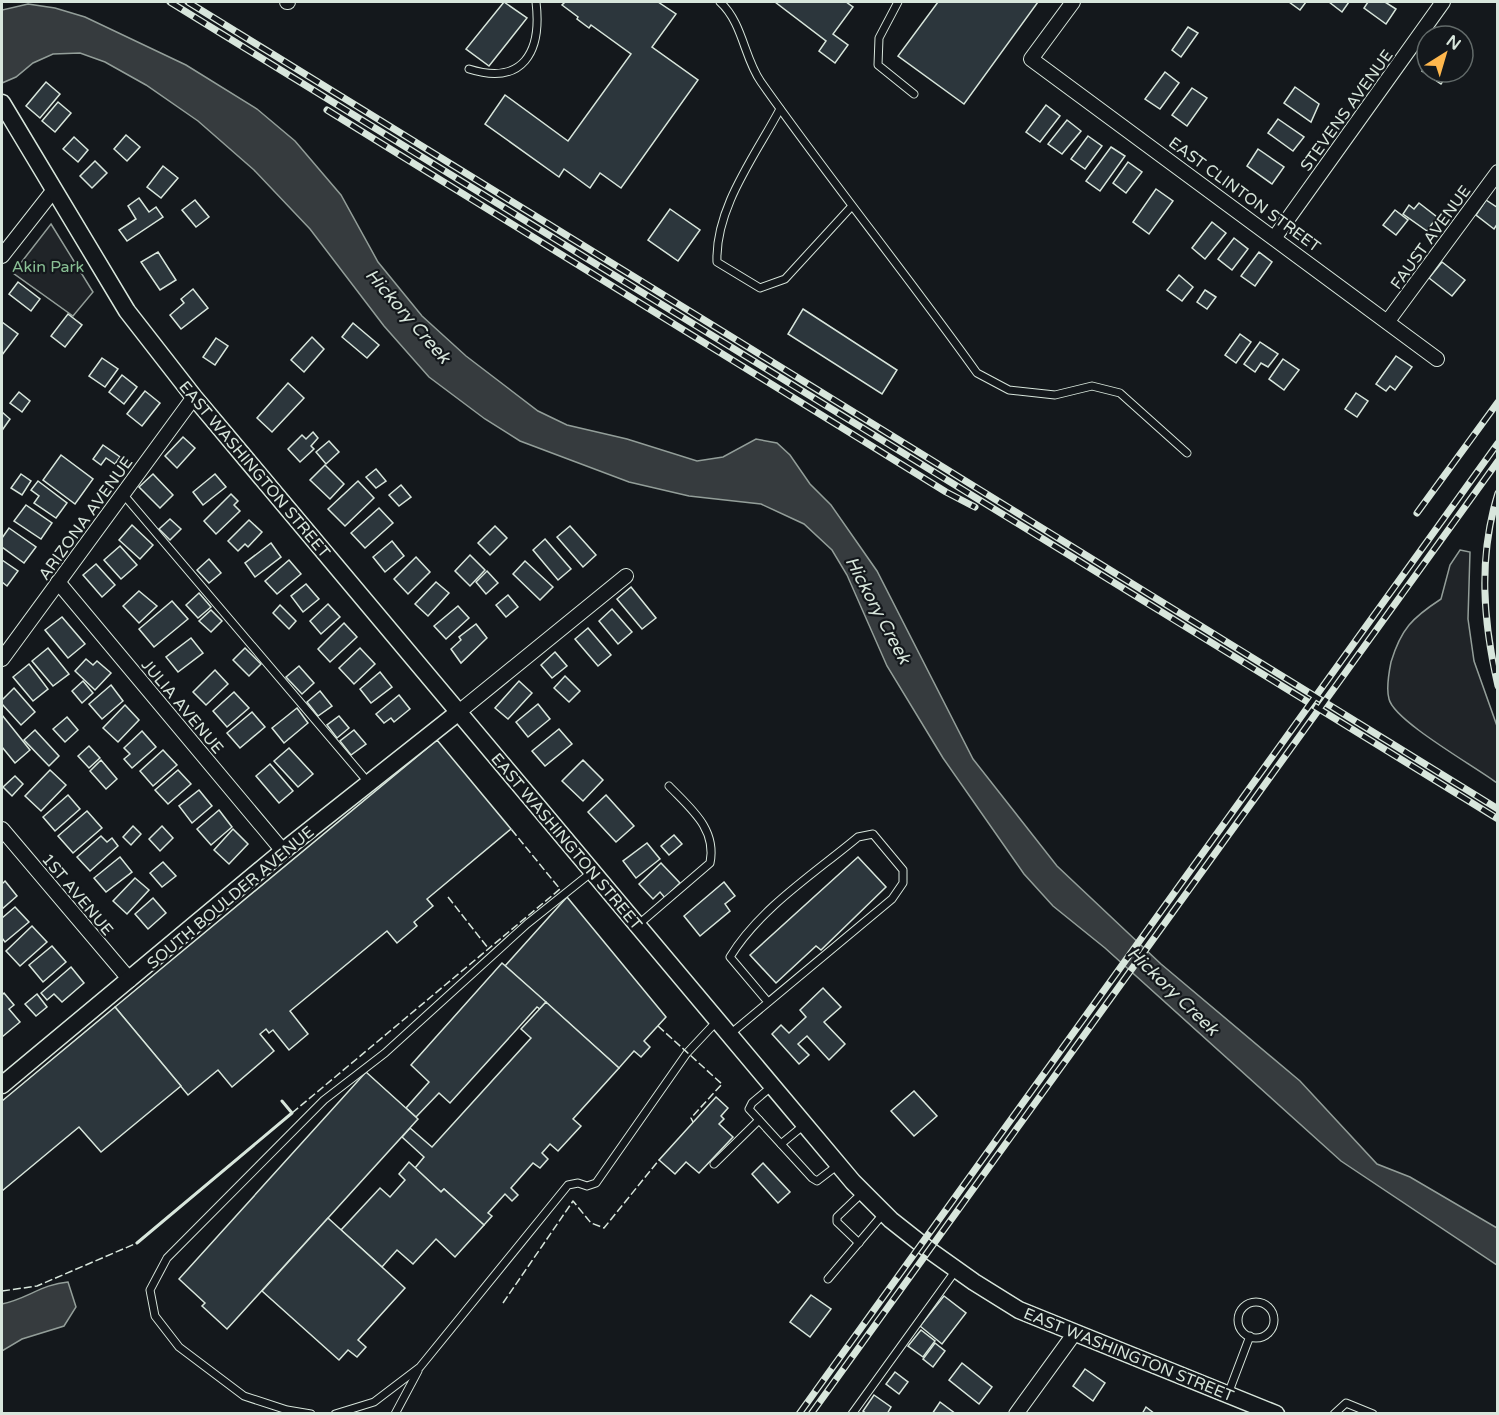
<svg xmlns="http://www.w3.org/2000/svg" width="1499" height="1415" viewBox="0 0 1499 1415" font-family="'Varela Round',sans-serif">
	<rect width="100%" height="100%" fill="#14181c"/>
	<g fill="#202428" stroke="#939e99" stroke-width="1.5">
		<polygon points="51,224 93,292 73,316 13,273"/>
		<path d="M1460,550l10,2 -2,67 6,42 23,65v57c-21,-16 -103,-62 -108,-84 -3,-10 0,-27 2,-37 10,-33 21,-44 50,-63l9,-34z"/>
	</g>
	<g fill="#363b3e" stroke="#939e99" stroke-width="1.5">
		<polygon points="28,4 55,8 85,17 186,65 257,109 295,141 341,195 378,262 422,316 466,356 538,411 567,425 627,439 697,461 723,457 756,439 777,443 790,455 810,484 831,505 877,571 973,759 1057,866 1161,964 1300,1081 1377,1164 1410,1177 1497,1228 1497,1265 1341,1161 1105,948 1053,906 1024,874 943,758 887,666 847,575 832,550 804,524 761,504 689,496 629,482 520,441 485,419 429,377 384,326 310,229 254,170 198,121 146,85 105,62 80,53 53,54 33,63 16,77 2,83 2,10"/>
		<path d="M68,1282l8,25 -12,19 -42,13 -20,12v-47c25,-5 40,-20 66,-22z"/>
	</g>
	<g fill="#2c363c" stroke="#d8e6dc" stroke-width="1.5">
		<polygon points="504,2 527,18 489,66 466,49"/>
		<polygon points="565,2 658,2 676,14 652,47 698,80 621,188 600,173 590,188 564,169 559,177 485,124 505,95 568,141 631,54 591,25 589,28 577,19 578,17 562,5"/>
		<polygon points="775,2 846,2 853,7 833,34 848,45 835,63 819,51 826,41"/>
		<polygon points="938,2 1038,2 964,104 898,56"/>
		<polygon points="1289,2 1306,2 1300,10"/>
		<polygon points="1329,2 1349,2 1342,12"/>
		<polygon points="1368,2 1385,2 1396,9 1386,24 1364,8"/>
		<polygon points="1188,27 1198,33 1181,57 1172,50"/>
		<polygon points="1427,64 1427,72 1449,72 1441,84 1422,71"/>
		<polygon points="1165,72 1179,83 1160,109 1145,99"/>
		<polygon points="46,82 60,94 40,118 26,106"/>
		<polygon points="1295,87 1319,104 1311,122 1284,103"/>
		<polygon points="1192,88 1207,98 1187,126 1172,115"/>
		<polygon points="58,102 71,113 55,132 42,121"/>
		<polygon points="1046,105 1060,116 1040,142 1026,132"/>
		<polygon points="1278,119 1304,137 1293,151 1268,133"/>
		<polygon points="1067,120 1081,131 1062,154 1048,144"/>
		<polygon points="126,135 140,147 127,161 114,149"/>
		<polygon points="1088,136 1102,146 1085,169 1071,159"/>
		<polygon points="74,137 88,150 78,162 63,149"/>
		<polygon points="1111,147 1125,156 1100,191 1086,181"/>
		<polygon points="1258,149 1284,167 1272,184 1247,166"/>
		<polygon points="95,161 107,173 92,188 80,176"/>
		<polygon points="1128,162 1142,172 1126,193 1113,183"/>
		<polygon points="163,166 178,178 161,198 147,187"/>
		<polygon points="1156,189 1173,201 1149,234 1133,222"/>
		<polygon points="139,198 149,212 156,207 163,217 127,241 119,230 136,219 128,206"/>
		<polygon points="195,200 209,217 196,227 182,210"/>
		<polygon points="1486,200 1498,208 1498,223 1494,229 1476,215"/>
		<polygon points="1419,203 1437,217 1427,231 1403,214 1409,205 1414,209"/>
		<polygon points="670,209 700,230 678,261 648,240"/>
		<polygon points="1395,210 1408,220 1396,235 1383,225"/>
		<polygon points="1212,222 1226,233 1205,259 1192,248"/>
		<polygon points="1234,238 1248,249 1232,270 1218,259"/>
		<polygon points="158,252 176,280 160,290 141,262"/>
		<polygon points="1259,252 1272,262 1255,286 1241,276"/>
		<polygon points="1442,262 1465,280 1452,296 1429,278"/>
		<polygon points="1179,275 1193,287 1182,301 1167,290"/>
		<polygon points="18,282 40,299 31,311 9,294"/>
		<polygon points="193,289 208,308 181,329 170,315 184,303 181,299"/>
		<polygon points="1205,290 1216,297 1207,309 1197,302"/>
		<polygon points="803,309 897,370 882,394 788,334"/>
		<polygon points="68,314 82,325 65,347 51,336"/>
		<polygon points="2,322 18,334 2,355"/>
		<polygon points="353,323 379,345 367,358 342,337"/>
		<polygon points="1240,334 1251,342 1236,363 1225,355"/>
		<polygon points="312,337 324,349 304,372 291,360"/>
		<polygon points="216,338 228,346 215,365 203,357"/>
		<polygon points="1260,342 1278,354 1268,367 1261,363 1255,372 1244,364"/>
		<polygon points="1396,356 1412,367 1395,390 1390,386 1386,391 1376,384"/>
		<polygon points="102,358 118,369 105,387 89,376"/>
		<polygon points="1283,359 1299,370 1284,390 1269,379"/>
		<polygon points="122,375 137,387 124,404 109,392"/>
		<polygon points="288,383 304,398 272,432 257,418"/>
		<polygon points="145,391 160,403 142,426 127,414"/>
		<polygon points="19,392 30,401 22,412 10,403"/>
		<polygon points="1356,393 1368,401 1357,417 1345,409"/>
		<polygon points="2,412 10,419 3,429 2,428"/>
		<polygon points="313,432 318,438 311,446 314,449 300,462 288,449 302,435 306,439"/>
		<polygon points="183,437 195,448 177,468 165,456"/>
		<polygon points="329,441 339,452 326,464 316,452"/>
		<polygon points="103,445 120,457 115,464 106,458 101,465 93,459"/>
		<polygon points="61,455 93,479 75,504 43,480"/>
		<polygon points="325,465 344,484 330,499 310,480"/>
		<polygon points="376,469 386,481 376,488 366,477"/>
		<polygon points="21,474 31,481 22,495 11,488"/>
		<polygon points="153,474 173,495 160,508 139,487"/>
		<polygon points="215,474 226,487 203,505 193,492"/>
		<polygon points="38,481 67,503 56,518 34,503 39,496 31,490"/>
		<polygon points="358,481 374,498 345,526 328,509"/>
		<polygon points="401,485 411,497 399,506 389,495"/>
		<polygon points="231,494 238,501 234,505 240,511 216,534 204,521"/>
		<polygon points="26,505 52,523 41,539 14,521"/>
		<polygon points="379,508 393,523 365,548 351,533"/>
		<polygon points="170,519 181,529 170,540 159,529"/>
		<polygon points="249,520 262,532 248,547 245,544 238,551 228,541"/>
		<polygon points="132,525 153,545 140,559 119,540"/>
		<polygon points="495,526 507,538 490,555 478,543"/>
		<polygon points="570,526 596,555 583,567 557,537"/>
		<polygon points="9,528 36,547 24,563 2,547 2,538"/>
		<polygon points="545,539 571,569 558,580 533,550"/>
		<polygon points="392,541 404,556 385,572 373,557"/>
		<polygon points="271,543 281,557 255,577 245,563"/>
		<polygon points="120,546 137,565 121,579 104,560"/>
		<polygon points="470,555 485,570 470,586 455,571"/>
		<polygon points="416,557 430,572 408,594 394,579"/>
		<polygon points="209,559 221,573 209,583 197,570"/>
		<polygon points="2,560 18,571 7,586 2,582"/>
		<polygon points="289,560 301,574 277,594 265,581"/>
		<polygon points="525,561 553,587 540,600 513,574"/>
		<polygon points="96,564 115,585 102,597 83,575"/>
		<polygon points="487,571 498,583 486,594 476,582"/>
		<polygon points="436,582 449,593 428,616 415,604"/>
		<polygon points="306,584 319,599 303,612 291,596"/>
		<polygon points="631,587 656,618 642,629 617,599"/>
		<polygon points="139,591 157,606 139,623 123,606"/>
		<polygon points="199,593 211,607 198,618 186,605"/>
		<polygon points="508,595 518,607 506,617 496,605"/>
		<polygon points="172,601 188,619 154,647 139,629"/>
		<polygon points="328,604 340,617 321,634 310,621"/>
		<polygon points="280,605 296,621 289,629 273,613"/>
		<polygon points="458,606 469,618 446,639 434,626"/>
		<polygon points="612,609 632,632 618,644 599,621"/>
		<polygon points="211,610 222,621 211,632 199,621"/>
		<polygon points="62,617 85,644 68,658 45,630"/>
		<polygon points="344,623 357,637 330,662 318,649"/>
		<polygon points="476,624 487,638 461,663 451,649 461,640 459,637"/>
		<polygon points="588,628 611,655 598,666 575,639"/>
		<polygon points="191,638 203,653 178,672 166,657"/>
		<polygon points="48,648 69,674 53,686 32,661"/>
		<polygon points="245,648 261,664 249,676 233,660"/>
		<polygon points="360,648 375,664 354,684 339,668"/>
		<polygon points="555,652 567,666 552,678 541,665"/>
		<polygon points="86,659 93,665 97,661 111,673 95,690 75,671"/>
		<polygon points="29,664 48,689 33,701 13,677"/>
		<polygon points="299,666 314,683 302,694 286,677"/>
		<polygon points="215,670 228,684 206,705 193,692"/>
		<polygon points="380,672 392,687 371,703 360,689"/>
		<polygon points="565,676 580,691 569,702 554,688"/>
		<polygon points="83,681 93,693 82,703 72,691"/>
		<polygon points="519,681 532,693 508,719 495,708"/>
		<polygon points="111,685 123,701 102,719 89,704"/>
		<polygon points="14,688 35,712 21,725 2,704 2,700"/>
		<polygon points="320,691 332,706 318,716 307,702"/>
		<polygon points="234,692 249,708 227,727 213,711"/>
		<polygon points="399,695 410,709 394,722 391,718 384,723 376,714"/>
		<polygon points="538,704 550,719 528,737 516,722"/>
		<polygon points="125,705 139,720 118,742 103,728"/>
		<polygon points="297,708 308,723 284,743 272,728"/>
		<polygon points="252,712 265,727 240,748 227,733"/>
		<polygon points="2,715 30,750 15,763 2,747"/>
		<polygon points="339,716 349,728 337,738 327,725"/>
		<polygon points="67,717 78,730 65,742 53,729"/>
		<polygon points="559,729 572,744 545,766 532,751"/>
		<polygon points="35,730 59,756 49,766 24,740"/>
		<polygon points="354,730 366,744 351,755 340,741"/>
		<polygon points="142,731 156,747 132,768 124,759 130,754 124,748"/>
		<polygon points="437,740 511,829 427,899 433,906 414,922 417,926 397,943 387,931 290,1011 308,1034 289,1050 273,1030 269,1033 266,1029 260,1034 274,1051 232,1087 218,1070 188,1095 115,1007"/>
		<polygon points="89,746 100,758 89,768 78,756"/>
		<polygon points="289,748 313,774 298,787 274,761"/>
		<polygon points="163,750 177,765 153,786 140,771"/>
		<polygon points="101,760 117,779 106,789 90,771"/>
		<polygon points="583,760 603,780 583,801 562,781"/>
		<polygon points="270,764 293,791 279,803 256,776"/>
		<polygon points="50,770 66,785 41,811 25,796"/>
		<polygon points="178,770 191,784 168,804 155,790"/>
		<polygon points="15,776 23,784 12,796 3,787"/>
		<polygon points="199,790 212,806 192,823 179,806"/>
		<polygon points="68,795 80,809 55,831 43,817"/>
		<polygon points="606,795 634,826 616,842 588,812"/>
		<polygon points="219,810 232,827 211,845 197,829"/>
		<polygon points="87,811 102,828 73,853 58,836"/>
		<polygon points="133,826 141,834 131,845 123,837"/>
		<polygon points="162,826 173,838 160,851 149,839"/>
		<polygon points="233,829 248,844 229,864 214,850"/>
		<polygon points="674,835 682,844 669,855 661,846"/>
		<polygon points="101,836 107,842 112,838 118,846 90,871 77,857"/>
		<polygon points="647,843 660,859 636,878 623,861"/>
		<polygon points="120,857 132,872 106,892 94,878"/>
		<polygon points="858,857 886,887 821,950 816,946 776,983 750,955"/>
		<polygon points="163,862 176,876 162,887 150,873"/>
		<polygon points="661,863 680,883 665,898 660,892 653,899 639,884"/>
		<polygon points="135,878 149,890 127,914 113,901"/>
		<polygon points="5,881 17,896 2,909 2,884"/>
		<polygon points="724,882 735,896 725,904 730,911 700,936 684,916"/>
		<polygon points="567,897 666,1017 644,1041 650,1047 641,1057 634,1051 619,1068 505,966"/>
		<polygon points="153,898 166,913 148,929 135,914"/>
		<polygon points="15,907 29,922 5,942 2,938 2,918"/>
		<polygon points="32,926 47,942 20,966 6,951"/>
		<polygon points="52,946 66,962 43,982 29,965"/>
		<polygon points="502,963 546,1002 540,1009 537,1007 450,1103 439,1093 416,1117 406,1108 429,1082 411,1065"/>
		<polygon points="71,967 84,983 62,1002 54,994 47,1000 41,993"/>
		<polygon points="823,988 841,1007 824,1022 845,1044 829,1060 807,1036 798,1044 809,1055 799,1064 772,1034 781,1025 789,1033 806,1017 800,1010"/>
		<polygon points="4,993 14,1005 9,1009 20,1022 2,1037 2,995"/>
		<polygon points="37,994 47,1007 36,1016 25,1004"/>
		<polygon points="546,1002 619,1068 573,1119 581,1126 558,1151 550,1144 542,1153 548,1159 540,1168 533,1163 511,1188 518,1195 512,1201 505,1194 488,1213 492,1216 484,1225 444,1189 441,1192 415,1168 424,1157 402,1137 410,1128 432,1147 531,1038 521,1029"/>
		<polygon points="115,1007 181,1086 101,1152 79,1127 2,1191 2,1101"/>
		<polygon points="366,1072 418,1119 227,1329 202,1306 205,1303 179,1279"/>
		<polygon points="914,1091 937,1116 914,1136 891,1111"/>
		<polygon points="716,1097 728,1108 721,1116 724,1119 719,1124 733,1137 699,1173 686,1162 675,1174 659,1160"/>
		<polygon points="409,1162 441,1192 444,1189 484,1225 455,1257 436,1239 413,1264 397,1250 382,1267 341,1230 380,1188 390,1197 405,1180 399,1174"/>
		<polygon points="763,1163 790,1192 778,1203 752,1174"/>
		<polygon points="328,1218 405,1288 358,1340 366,1347 357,1357 348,1350 339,1360 262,1291"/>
		<polygon points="811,1295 831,1309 810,1337 790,1322"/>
		<polygon points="944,1296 966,1313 942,1344 920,1326"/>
		<polygon points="921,1330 935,1341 923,1357 908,1346"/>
		<polygon points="935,1343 945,1351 933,1367 923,1359"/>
		<polygon points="962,1363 992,1387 979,1404 949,1380"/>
		<polygon points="1085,1369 1105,1383 1093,1401 1073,1386"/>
		<polygon points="895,1372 908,1382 899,1394 886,1384"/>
		<polygon points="874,1395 891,1407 887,1414 867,1414 863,1411"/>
		<polygon points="940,1402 956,1414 932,1414"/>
		<polygon points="1146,1407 1155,1414 1142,1414"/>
	</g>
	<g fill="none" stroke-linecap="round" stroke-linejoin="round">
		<defs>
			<g id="service">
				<path d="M720,2c23,21 24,56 41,80 70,99 146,193 216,291l32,17 46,5 37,-9 28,7 67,60"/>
				<polyline points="898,2 879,38 878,65 914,94"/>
				<path d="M469,69c54,17 73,-17 67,-67"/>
				<path d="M780,109c-25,47 -65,99 -63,153l43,26 25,-9 66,-72"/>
				<polyline points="123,494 368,782"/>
				<path d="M639,924l71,-61c7,-34 -19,-54 -41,-77"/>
				<path d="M729,1035l163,-136 11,-16v-13l-30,-36 -15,3c-43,36 -98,71 -128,120l38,45"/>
				<polyline points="772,1086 752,1103 749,1109 812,1178 817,1181 838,1165"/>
				<polyline points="781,1144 804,1125"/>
				<polyline points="714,1164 759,1120"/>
				<polyline points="859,1243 837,1222 837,1217 862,1193"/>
				<polyline points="828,1279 884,1213"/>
				<circle cx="1256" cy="1320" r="18"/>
				<polyline points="1228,1394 1250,1336"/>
				<polyline points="311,1414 287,1410 244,1396 179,1347 155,1316 150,1290 167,1258 324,1100 385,1053 527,924 592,872"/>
				<polyline points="335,1414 374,1402 420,1367 568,1185 578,1183 587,1186 596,1183 687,1053 717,1021"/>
				<polyline points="395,1414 418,1371"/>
				<polyline points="852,1414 956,1270"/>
				<polyline points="1334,1414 1346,1403 1373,1414"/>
			</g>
			<g id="minor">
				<polyline points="287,2 288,2"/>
				<polyline points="1073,2 1031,59 1437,359"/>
				<polyline points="1275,237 1443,2"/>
				<polyline points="2,256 53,191"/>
				<polyline points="1388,321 1498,172"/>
				<polyline points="58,582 283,851"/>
				<polyline points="2,659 194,397"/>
				<polyline points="460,711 626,576"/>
				<polyline points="2,829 130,980"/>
				<polyline points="1016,1414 1074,1334"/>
			</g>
			<g id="tertiary">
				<polyline points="2,103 127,311 194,397 853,1182 891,1220 929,1250 974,1282 1019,1310 1276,1414"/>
				<polyline points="2,1085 283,851 460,711"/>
			</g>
		</defs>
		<use href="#service" stroke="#d8e6dc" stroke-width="9"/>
		<use href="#minor" stroke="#d8e6dc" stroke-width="16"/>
		<use href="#tertiary" stroke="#d8e6dc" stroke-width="19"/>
		<use href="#service" stroke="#14181c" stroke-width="7"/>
		<use href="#minor" stroke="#14181c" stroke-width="14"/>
		<use href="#tertiary" stroke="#14181c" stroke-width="16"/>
		<defs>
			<g id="rail">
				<polyline points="170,2 1498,819"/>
				<polyline points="188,2 1498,809"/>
				<polyline points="327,110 946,492 975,507"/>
				<path d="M1498,493c-20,65 -15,128 0,193"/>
				<polyline points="1417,513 1498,402"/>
				<polyline points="799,1414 1498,443"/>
				<polyline points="811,1414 1498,461"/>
			</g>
		</defs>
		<use href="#rail" stroke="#d8e6dc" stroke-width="7"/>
		<use href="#rail" stroke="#14181c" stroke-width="4.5" stroke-dasharray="14" stroke-linecap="butt"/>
		<g stroke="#d8e6dc" stroke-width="1.5" stroke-dasharray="8 3" stroke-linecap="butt">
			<polyline points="448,897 488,948"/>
			<polyline points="658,1026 722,1084 691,1118 693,1122"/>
			<polyline points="292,1113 560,889 511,829"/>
			<polyline points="2,1291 37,1286 137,1243"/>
			<polyline points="503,1303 573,1201 591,1223 604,1228 659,1160"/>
		</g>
		<polyline stroke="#d8e6dc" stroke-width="3" points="137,1243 292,1113 282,1101"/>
	</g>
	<g text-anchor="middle" stroke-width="4.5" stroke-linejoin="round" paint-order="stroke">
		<g font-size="16" fill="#d8e6dc" stroke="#14181c">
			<text transform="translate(1346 110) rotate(-54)" y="6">STEVENS AVENUE</text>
			<text transform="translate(1245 194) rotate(36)" y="6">EAST CLINTON STREET</text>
			<text transform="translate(1430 237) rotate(-54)" y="6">FAUST AVENUE</text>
			<text transform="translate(255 469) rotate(50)" y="6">EAST WASHINGTON STREET</text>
			<text transform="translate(85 518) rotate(-54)" y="6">ARIZONA AVENUE</text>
			<text transform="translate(183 706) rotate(50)" y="6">JULIA AVENUE</text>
			<text transform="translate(567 841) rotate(50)" y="6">EAST WASHINGTON STREET</text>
			<text transform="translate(78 894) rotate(50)" y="6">1ST AVENUE</text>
			<text transform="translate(230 897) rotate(-40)" y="6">SOUTH BOULDER AVENUE</text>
			<text transform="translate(1129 1354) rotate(22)" y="6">EAST WASHINGTON STREET</text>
		</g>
		<g font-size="16" fill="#8ac095" stroke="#14181c">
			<text x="48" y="272">Akin Park</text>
		</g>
		<g font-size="18" font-style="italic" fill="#d8e6dc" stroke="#14181c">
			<text transform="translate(408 316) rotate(49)" y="6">Hickory Creek</text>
			<text transform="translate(878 610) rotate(62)" y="6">Hickory Creek</text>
			<text transform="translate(1173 991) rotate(44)" y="6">Hickory Creek</text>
		</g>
	</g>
	<rect width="1499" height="1415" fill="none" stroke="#d8e6dc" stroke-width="6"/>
	<g transform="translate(1445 54) rotate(37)"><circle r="28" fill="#14181c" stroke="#626a69" stroke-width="1.5"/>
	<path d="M0-4.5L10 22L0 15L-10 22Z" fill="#ffb74d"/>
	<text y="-9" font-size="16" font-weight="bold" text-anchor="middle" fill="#d8e6dc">N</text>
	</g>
</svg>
